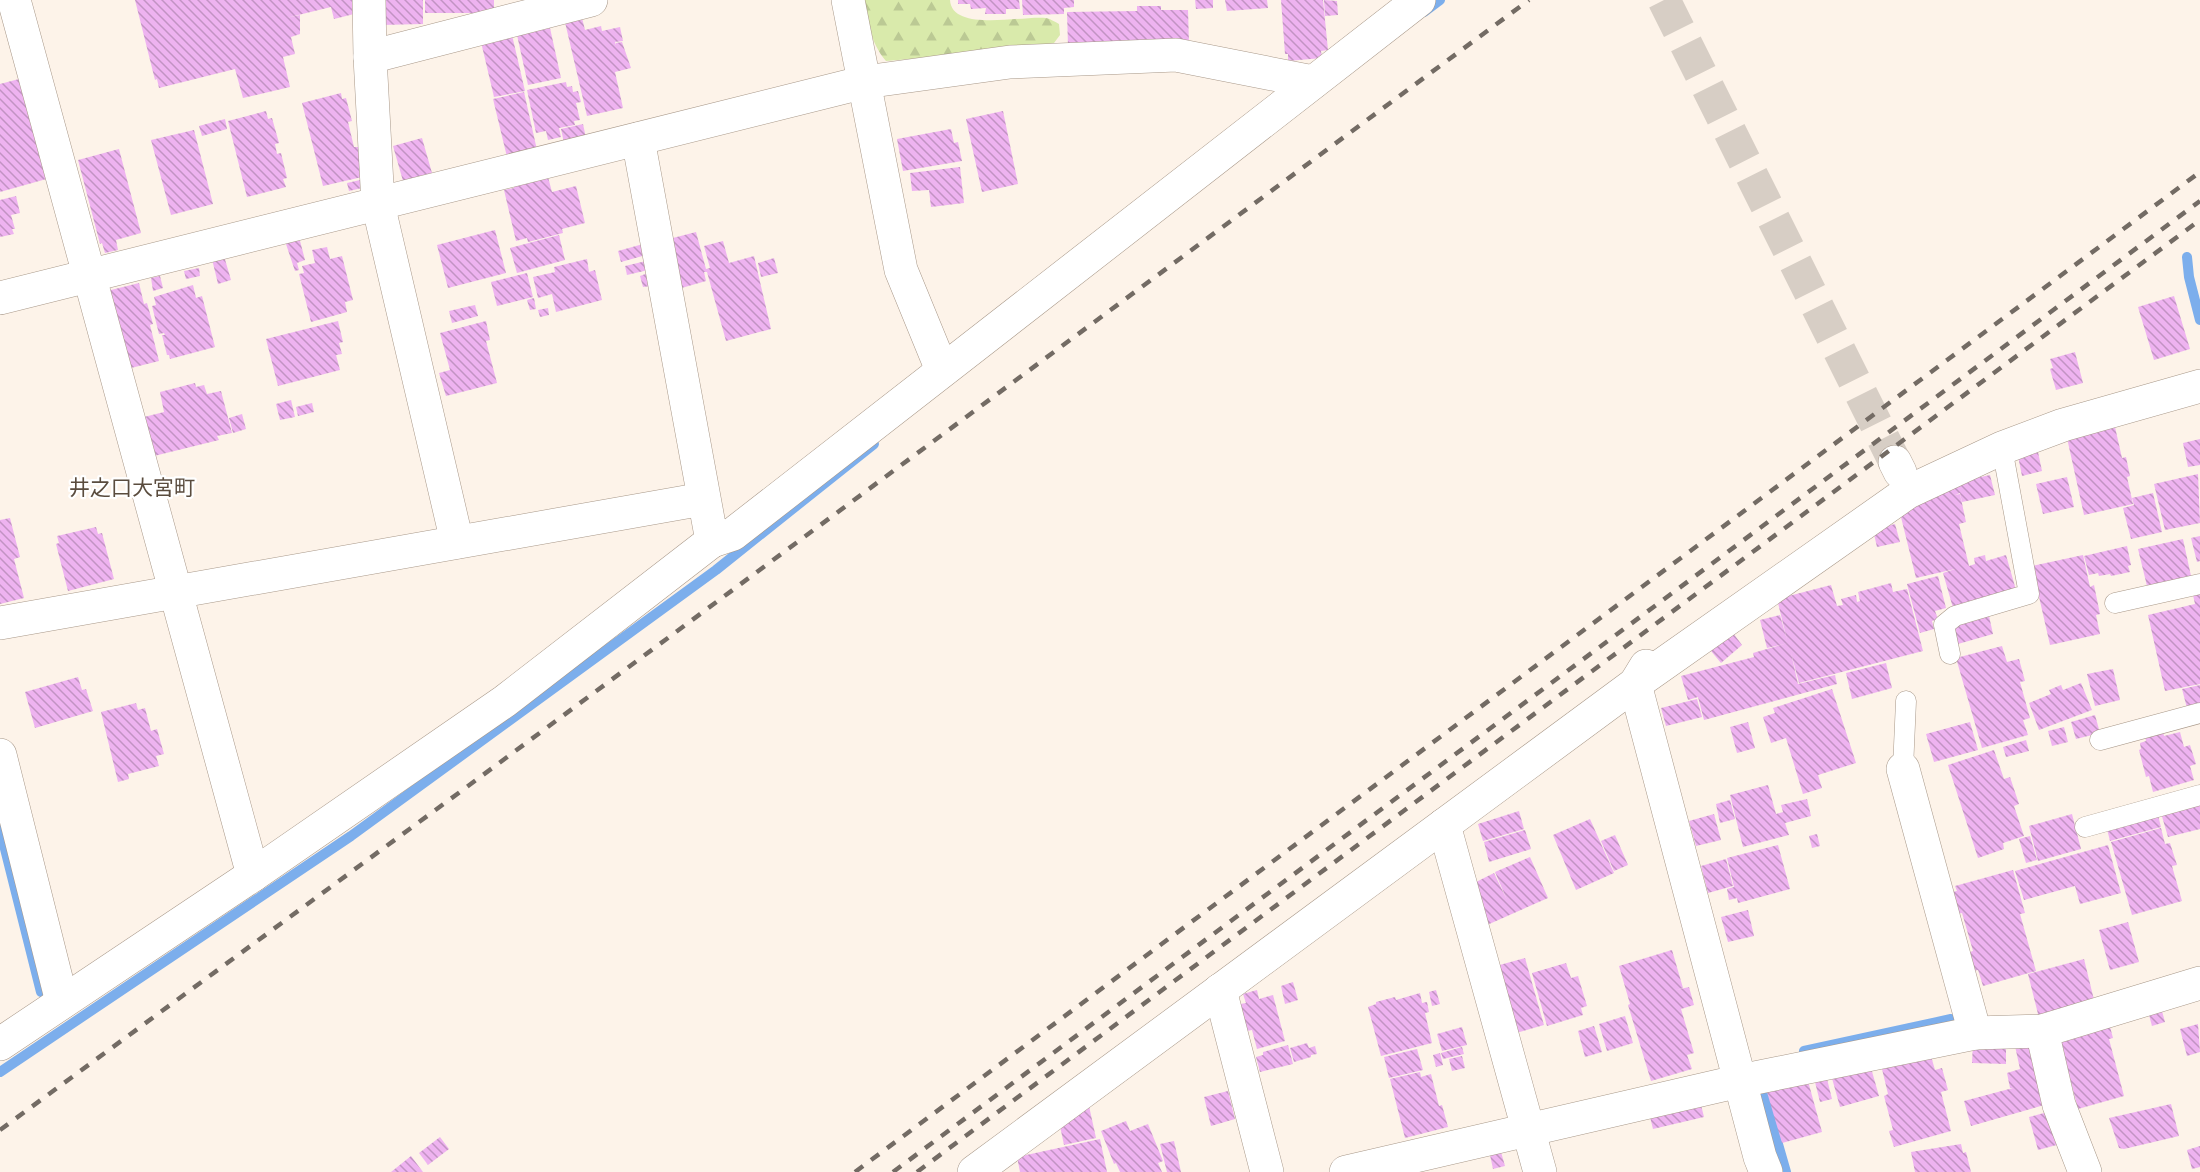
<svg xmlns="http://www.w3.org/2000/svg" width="2200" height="1172" viewBox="0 0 2200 1172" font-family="Helvetica,'Noto Sans JP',sans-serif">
	<defs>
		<pattern id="forest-firs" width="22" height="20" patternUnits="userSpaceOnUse" patternTransform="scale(1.5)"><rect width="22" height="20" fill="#d9eaab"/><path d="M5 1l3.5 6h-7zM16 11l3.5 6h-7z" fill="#bbc994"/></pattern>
		<pattern id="building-back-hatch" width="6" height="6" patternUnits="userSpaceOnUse" patternTransform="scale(1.5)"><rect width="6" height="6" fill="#eeb3f0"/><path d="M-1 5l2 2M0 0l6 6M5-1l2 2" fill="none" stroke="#c293c3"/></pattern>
	</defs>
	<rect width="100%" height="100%" fill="#fdf3e9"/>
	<path fill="url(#forest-firs)" d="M864,0h86c2,33 74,15 96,18 5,1 9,4 13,6l1,11 -6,8 -24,6 -144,12c-16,-19 -17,-37 -22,-61z"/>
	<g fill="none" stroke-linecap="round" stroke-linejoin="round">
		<g stroke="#7caeec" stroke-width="10">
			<polyline points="1424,12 1440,0"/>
			<polyline points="2187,257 2189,277 2200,320"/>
			<polyline points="0,829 41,992"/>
			<polyline points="1804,1051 1951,1019"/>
			<polyline points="0,1072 351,836 716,570 874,444"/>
			<polyline points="1763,1092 1786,1172"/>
		</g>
	</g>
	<g fill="url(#building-back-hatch)">
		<polygon points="135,0 354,0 358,13 334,19 331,7 286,18 300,15 300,34 291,37 295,54 283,57 290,87 243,98 235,69 159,88 157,79 155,80"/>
		<polygon points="382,0 423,0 423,24 382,25"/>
		<rect x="425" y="0" width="69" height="13"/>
		<polygon points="958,0 1019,0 1020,9 1006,9 1006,14 985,14 986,8 971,9 970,4 958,4"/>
		<polygon points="1022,0 1074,0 1074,7 1064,8 1064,14 1023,15"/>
		<polygon points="1195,0 1213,0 1213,8 1196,9"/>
		<polygon points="1225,0 1267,0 1268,8 1227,11"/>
		<polygon points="1281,0 1323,0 1328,50 1321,51 1322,58 1288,61 1288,54 1285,54"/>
		<polygon points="1324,0 1337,1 1338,15 1325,16"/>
		<polygon points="1137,6 1161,6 1161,10 1188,10 1189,44 1068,46 1067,12 1137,11"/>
		<polygon points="581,14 585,30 601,26 602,31 620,27 623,41 615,42 614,39 616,45 616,43 622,42 631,68 615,72 623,108 587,116 564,18"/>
		<polygon points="550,28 561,78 528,85 517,35"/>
		<polygon points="512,35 525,91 494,97 481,42"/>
		<polygon points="19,79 50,178 0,192 0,84"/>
		<polygon points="566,82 567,87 572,86 573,92 578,91 581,102 576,103 580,120 574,121 575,125 559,128 561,137 548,140 546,131 536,133 527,90"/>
		<polygon points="524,92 537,150 507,157 493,99"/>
		<polygon points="341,93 342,99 346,98 352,121 348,122 354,147 358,147 364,169 362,177 323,186 302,103"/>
		<polygon points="266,111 268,119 272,118 279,143 275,144 277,154 281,153 287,178 283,179 286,187 247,197 228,121"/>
		<polygon points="1003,111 1018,184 982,192 966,119"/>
		<polygon points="225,119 227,129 202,136 199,126"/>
		<polygon points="583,124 586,138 564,143 561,129"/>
		<polygon points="951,129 954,143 958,142 962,161 903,171 897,139"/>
		<polygon points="194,130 213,204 171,215 151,140"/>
		<polygon points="422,138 432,173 403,181 393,146"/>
		<polygon points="119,149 141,233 116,240 118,250 105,253 102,243 100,244 78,160"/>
		<polygon points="960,167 964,203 931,207 929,190 912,191 910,173"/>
		<polygon points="548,177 552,192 576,186 585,223 562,229 563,233 528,242 527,238 516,241 504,190 514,188 514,185"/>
		<polygon points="360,180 362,188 349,191 347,183"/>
		<polygon points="16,196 20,213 11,215 15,229 12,229 14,234 0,237 0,200"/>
		<polygon points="495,230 506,273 448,288 437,245"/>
		<polygon points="696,232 706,269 710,268 704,246 723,241 729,263 754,256 771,329 726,341 707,272 704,272 706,281 678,289 669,239"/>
		<polygon points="559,235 565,260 517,273 510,248"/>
		<polygon points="299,237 305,260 297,263 299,270 295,271 285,241"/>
		<polygon points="643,244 646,255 621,262 618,251"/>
		<polygon points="327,247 330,259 342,256 353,300 345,302 347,312 311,322 299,274 304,273 302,266 315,263 312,250"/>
		<polygon points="224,256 231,280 218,284 212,259"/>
		<polygon points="774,258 778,273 761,277 758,263"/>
		<polygon points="587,259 589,272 595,270 602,300 556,312 552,294 538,298 533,277 555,272 554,267"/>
		<polygon points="646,261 648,270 627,275 625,266"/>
		<polygon points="199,268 200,276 186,279 184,271"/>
		<polygon points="527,273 533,297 497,306 491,282"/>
		<polygon points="648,273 651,286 643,287 640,276"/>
		<polygon points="160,276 163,288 153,291 151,278"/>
		<polygon points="139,283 144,304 147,303 153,324 150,325 159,361 127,369 107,291"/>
		<polygon points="193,285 196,298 202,296 215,347 170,359 169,355 167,355 162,335 165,335 164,333 159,334 152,306 156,305 154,297"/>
		<polygon points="2174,296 2190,349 2154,360 2138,307"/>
		<polygon points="534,298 536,309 530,310 527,300"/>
		<polygon points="475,305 478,316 452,323 449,311"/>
		<polygon points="548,308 549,315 540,317 538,310"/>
		<polygon points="338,321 343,342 339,343 342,354 336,355 340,370 278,386 266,339"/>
		<polygon points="486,321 490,340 486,341 497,383 446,396 439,373 450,370 440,333"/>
		<polygon points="2075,352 2083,383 2056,390 2050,369 2053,368 2050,359"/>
		<polygon points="195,383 196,387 204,385 207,394 221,391 232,433 217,436 219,440 150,457 140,418 164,412 160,392"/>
		<polygon points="291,400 295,417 280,420 276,404"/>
		<polygon points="312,403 314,412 298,416 296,407"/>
		<polygon points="242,414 246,429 233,433 229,418"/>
		<polygon points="2115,427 2122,458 2126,457 2130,476 2127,477 2133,504 2084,515 2067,438"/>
		<polygon points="2200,439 2200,465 2188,467 2183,443"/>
		<polygon points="2038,452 2042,471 2022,476 2018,456"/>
		<polygon points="2198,474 2200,523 2165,530 2154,484"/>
		<polygon points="1990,475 1995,495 1962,502 1960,493 1955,495 1960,494 1966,522 1959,524 1969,566 1975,564 1974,558 1985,555 1986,561 2006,555 2016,590 1953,608 1943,573 1955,569 1916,578 1900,513 1953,483"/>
		<polygon points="2067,477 2074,507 2043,514 2036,484"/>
		<polygon points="2153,493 2162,532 2131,539 2123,508 2134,505 2132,498"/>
		<polygon points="10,518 20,557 14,559 24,598 0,604 0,520"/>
		<polygon points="1895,524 1900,542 1877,547 1873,530"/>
		<polygon points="96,527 98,534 102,533 114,579 68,591 56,544 59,543 57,536"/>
		<polygon points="2200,536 2200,561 2197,562 2191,538"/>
		<polygon points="2183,539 2191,576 2147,586 2138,549"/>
		<polygon points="2127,546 2131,565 2128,566 2130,572 2111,576 2110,574 2099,576 2098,573 2089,575 2084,556"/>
		<polygon points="2083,555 2090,587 2094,585 2100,614 2096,615 2100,634 2050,645 2032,566"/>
		<polygon points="1938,576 1946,608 1935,611 1938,619 1932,621 1934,629 1920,633 1907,584"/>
		<polygon points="1891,583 1893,592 1907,589 1923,651 1799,683 1791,653 1798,684 1835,675 1837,684 1704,720 1698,697 1688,700 1681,676 1754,657 1753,653 1788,643 1767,648 1760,620 1780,615 1787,640 1777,599 1831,585 1837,606 1843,605 1841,599 1856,595 1857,602 1860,601 1858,592"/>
		<polygon points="2200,593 2200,684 2165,691 2148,615 2195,604 2193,595"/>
		<polygon points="1989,616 1993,634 1958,644 1953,626"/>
		<polygon points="1733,633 1742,645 1721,663 1711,651"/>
		<polygon points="2002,646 2007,662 2019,659 2025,681 2020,682 2030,718 2023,720 2028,735 1982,748 1956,658"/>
		<polygon points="1886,663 1892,688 1852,699 1846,673"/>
		<polygon points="2113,669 2120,700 2095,706 2087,674"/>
		<polygon points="78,677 82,690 86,689 93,711 35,728 25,692"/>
		<polygon points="2081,683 2092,710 2039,730 2029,703 2051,694 2049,690 2061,685 2063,690"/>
		<polygon points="2200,685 2200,705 2187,708 2182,689"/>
		<polygon points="1832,689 1856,763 1818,775 1822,788 1803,794 1786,738 1771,743 1763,717 1775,713 1773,708"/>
		<polygon points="1697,699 1702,717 1666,726 1661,708"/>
		<polygon points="136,703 138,710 145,708 151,731 157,729 164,754 156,756 159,766 128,774 129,779 118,782 101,712"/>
		<polygon points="2095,715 2100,733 2076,739 2071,722"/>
		<polygon points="1748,722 1755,748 1737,753 1730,727"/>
		<polygon points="1970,722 1978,750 1934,762 1926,734"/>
		<polygon points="2064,727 2068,742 2052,746 2048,731"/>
		<polygon points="2163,731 2164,736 2180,732 2184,747 2190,745 2196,764 2190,766 2194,780 2153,792 2149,776 2146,777 2139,750 2141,749 2140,743 2146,741 2145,736"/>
		<polygon points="2026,740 2029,751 2006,757 2003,747"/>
		<polygon points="1994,750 2004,779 2010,777 2019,804 2014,806 2024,836 2003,843 2004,849 1978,858 1948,765"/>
		<polygon points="1768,785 1776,814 1783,812 1781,805 1807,799 1811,816 1785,823 1789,835 1743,847 1730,795"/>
		<polygon points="1730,800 1735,819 1720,823 1716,804"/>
		<polygon points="2200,802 2200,829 2168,837 2161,813"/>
		<polygon points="1519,811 1524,829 1483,841 1478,824"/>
		<polygon points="1714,814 1721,840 1696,846 1689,821"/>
		<polygon points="2072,814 2081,849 2038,861 2029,826"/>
		<polygon points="2158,815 2161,827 2110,841 2107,829"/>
		<polygon points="1590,819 1614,873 1576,890 1553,835"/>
		<polygon points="2161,828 2165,844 2170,843 2177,865 2172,866 2182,901 2132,915 2111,842"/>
		<polygon points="1525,830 1531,849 1489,862 1484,842"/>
		<polygon points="1817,834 1820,846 1812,848 1809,836"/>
		<polygon points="1615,835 1628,865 1614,871 1601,841"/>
		<polygon points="2030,836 2037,860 2026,863 2019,839"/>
		<polygon points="1778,845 1790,889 1738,903 1737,898 1729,900 1727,889 1734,887 1727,858"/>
		<polygon points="2108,845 2121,893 2080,904 2075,886 2024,900 2015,871"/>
		<polygon points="1530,857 1548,898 1487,925 1476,882 1494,873 1507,900 1495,872"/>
		<polygon points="1726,859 1733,886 1708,893 1701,866"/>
		<polygon points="2013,870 2025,913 2020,914 2036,971 1983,986 1978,970 1974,971 1970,952 1973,951 1962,913 1958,914 1952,892 1957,891 1955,886"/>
		<polygon points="1748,910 1754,936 1728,942 1721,917"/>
		<polygon points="2128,922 2139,962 2110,970 2099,930"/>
		<polygon points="1672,950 1683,988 1676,990 1689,987 1694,1005 1681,1009 1694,1053 1687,1055 1692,1069 1651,1081 1628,1005 1630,1004 1619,966"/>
		<polygon points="1525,958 1544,1025 1516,1033 1496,966"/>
		<polygon points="2084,959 2095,1004 2039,1018 2028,974"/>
		<polygon points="1566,963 1571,978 1578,976 1587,1006 1581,1008 1583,1015 1547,1026 1532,973"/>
		<polygon points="1293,982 1298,1000 1285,1004 1281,986"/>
		<polygon points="1257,990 1259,999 1273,995 1285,1041 1257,1049 1252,1030 1247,1031 1240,1004 1246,1003 1243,994"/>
		<polygon points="1436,990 1440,1004 1432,1006 1429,992"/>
		<polygon points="1420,993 1422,1003 1427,1002 1429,1012 1425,1013 1432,1043 1381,1056 1368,1007 1376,1004 1376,1002 1395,997 1396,1000"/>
		<polygon points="2162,1011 2165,1022 2152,1026 2149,1015"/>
		<polygon points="1625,1016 1633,1043 1607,1051 1599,1024"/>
		<polygon points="2109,1023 2113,1038 2109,1039 2124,1096 2078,1109 2059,1037"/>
		<polygon points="2198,1024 2200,1052 2187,1056 2180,1029"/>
		<polygon points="1594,1026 1602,1052 1585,1057 1578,1031"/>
		<polygon points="1462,1027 1467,1045 1442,1051 1437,1034"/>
		<polygon points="2033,1041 2051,1103 1971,1126 1964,1101 2013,1088 2010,1088 2007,1073 2020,1069 2015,1046"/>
		<polygon points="1973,1042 2006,1043 2006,1064 1972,1063"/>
		<polygon points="1307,1043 1309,1048 1315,1046 1317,1054 1311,1055 1311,1057 1294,1062 1290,1048"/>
		<polygon points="1288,1045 1293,1064 1260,1072 1256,1057 1263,1055 1263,1052"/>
		<polygon points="1462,1047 1464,1054 1443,1059 1441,1053"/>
		<polygon points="1417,1049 1423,1070 1389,1078 1384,1057"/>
		<polygon points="1440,1053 1443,1065 1436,1067 1433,1055"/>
		<polygon points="1462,1056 1465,1068 1452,1071 1449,1059"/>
		<polygon points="1931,1056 1935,1070 1942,1068 1948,1090 1941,1092 1951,1131 1894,1147 1889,1131 1893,1130 1884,1096 1888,1094 1882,1069"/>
		<polygon points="1869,1061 1879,1096 1840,1107 1830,1071"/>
		<polygon points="1420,1072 1421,1077 1431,1074 1439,1106 1442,1105 1448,1127 1405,1138 1390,1079"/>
		<polygon points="1827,1079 1832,1099 1820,1102 1815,1082"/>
		<polygon points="1808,1081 1822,1132 1782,1143 1767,1092"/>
		<polygon points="1228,1091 1235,1119 1211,1126 1204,1097"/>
		<polygon points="1700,1101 1704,1117 1653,1129 1649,1113"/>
		<polygon points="2171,1104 2179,1136 2124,1149 2119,1148 2109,1118"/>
		<polygon points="1089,1106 1096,1138 1064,1145 1060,1126"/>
		<polygon points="2055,1110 2064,1143 2038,1150 2029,1117"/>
		<polygon points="1126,1121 1130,1131 1148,1124 1163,1161 1158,1163 1162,1172 1120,1172 1116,1163 1114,1164 1101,1131"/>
		<polygon points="440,1137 449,1149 428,1165 419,1153"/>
		<polygon points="1100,1139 1107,1172 1020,1172 1017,1157"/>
		<polygon points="1174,1141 1181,1172 1167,1172 1160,1144"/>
		<polygon points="1961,1144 1963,1153 1966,1152 1971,1172 1915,1172 1911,1152"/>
		<polygon points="2200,1146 2200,1167 2192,1169 2187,1150"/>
		<polygon points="1501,1152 1505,1166 1493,1169 1490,1155"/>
		<polygon points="411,1156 423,1172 391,1172"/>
	</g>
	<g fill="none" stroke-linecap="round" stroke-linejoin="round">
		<polyline stroke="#d7cec5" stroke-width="33" stroke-dasharray="33 16" stroke-linecap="butt" points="1664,0 1895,462"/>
		<defs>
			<g id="service">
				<polyline points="2115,603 2200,584"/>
				<polyline points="1950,654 1944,625 1955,616 2029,594 2002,448"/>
				<polyline points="2100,740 2200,713"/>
				<polyline points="1903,769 1906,701"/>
				<polyline points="2085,827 2200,795"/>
			</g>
			<g id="minor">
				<polyline points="14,0 253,875"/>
				<polyline points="369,0 370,57 378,204 457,542"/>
				<polyline points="848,0 901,270 942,370"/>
				<polyline points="370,57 591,0"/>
				<polyline points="638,139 712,541 733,534 1419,0"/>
				<polyline points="0,298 865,82 1010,62 1176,55 1313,82"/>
				<polyline points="1895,462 1900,472"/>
				<polyline points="0,623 703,499"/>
				<polyline points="1646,666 1635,684 1760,1157 1766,1172"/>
				<polyline points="0,755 62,1002"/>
				<polyline points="1903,769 1975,1033"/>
				<polyline points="1444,825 1540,1172"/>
				<polyline points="1220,990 1267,1172"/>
				<polyline points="2042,1031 2059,1105 2085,1172"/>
				<polyline points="0,1044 253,875 505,701 712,541"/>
				<polyline points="974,1172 1635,684 1908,492 2002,448 2063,425 2200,386"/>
				<polyline points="1346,1172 1740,1081 1975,1033 2042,1031 2200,983"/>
			</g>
		</defs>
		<use href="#service" stroke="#a89889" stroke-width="21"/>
		<use href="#minor" stroke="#a89889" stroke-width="34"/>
		<use href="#service" stroke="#fff" stroke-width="20"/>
		<use href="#minor" stroke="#fff" stroke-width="33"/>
		<g stroke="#736b64" stroke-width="4.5" stroke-dasharray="10 10" stroke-linecap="butt">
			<polyline points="0,1130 464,789 1529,0"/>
			<polyline points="855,1172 2200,172"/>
			<polyline points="893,1172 2200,201"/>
			<polyline points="917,1172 2200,220"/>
		</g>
	</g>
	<g text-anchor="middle" stroke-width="4.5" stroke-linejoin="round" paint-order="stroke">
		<g font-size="21" fill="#5a4c3e" stroke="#fff">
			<text x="132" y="495">井之口大宮町</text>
		</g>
	</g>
</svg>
